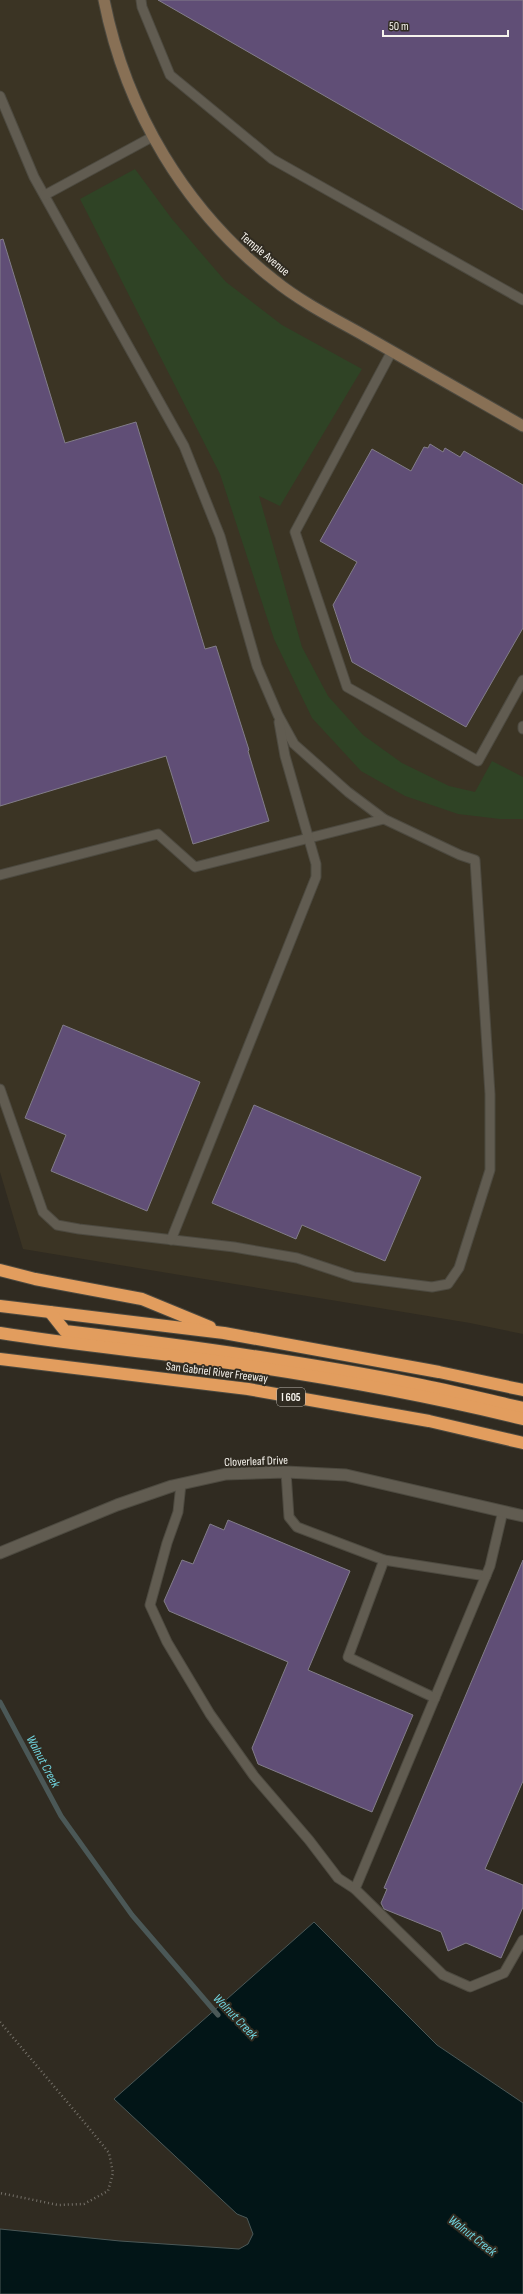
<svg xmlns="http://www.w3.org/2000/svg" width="523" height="2294" viewBox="0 0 523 2294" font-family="'Sofia Sans Condensed',sans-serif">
	<rect width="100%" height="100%" fill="#302b21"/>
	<polygon fill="#3b3424" points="0,0 523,0 523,1334 470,1323 23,1249 0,1172"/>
	<polygon fill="#2f4325" points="135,169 172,219 226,282 282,325 362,369 280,506 259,496 302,647 328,696 363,735 402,763 449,786 475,792 492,761 523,777 523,819 500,819 458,814 405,796 361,771 312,718 274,639 220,474 80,199"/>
	<polygon fill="#021517" stroke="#4b5857" points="314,1922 437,2045 523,2103 523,2294 0,2294 0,2229 120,2241 239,2249 248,2244 253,2234 247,2218 237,2214 114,2099"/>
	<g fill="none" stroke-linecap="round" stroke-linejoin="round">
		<polyline stroke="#4b5857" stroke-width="5" points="0,1702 61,1816 132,1915 218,2015"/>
	</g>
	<g fill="#604e76" stroke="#827d89">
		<polygon points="158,0 523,0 523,210"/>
		<polygon points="3,239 65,443 136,422 205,649 216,646 249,750 248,751 269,821 193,844 166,756 0,806 0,240"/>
		<polygon points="430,444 443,452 445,448 460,457 464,451 523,485 523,628 466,727 352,662 333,605 357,562 320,541 372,449 411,471 424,447 428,448"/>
		<polygon points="63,1025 200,1082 147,1211 51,1171 66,1135 25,1118"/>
		<polygon points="254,1105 421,1177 385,1261 302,1225 296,1239 212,1203"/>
		<polygon points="228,1520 350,1571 308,1670 413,1715 372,1812 258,1764 252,1748 288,1662 169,1611 164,1601 182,1560 193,1564 210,1524 224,1530"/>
		<polygon points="523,1560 523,1781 485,1869 523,1885 523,1907 501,1958 466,1943 448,1951 441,1932 384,1909 381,1903 387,1889 384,1888"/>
	</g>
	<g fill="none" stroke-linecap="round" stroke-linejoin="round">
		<defs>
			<g id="service">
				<polyline points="141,0 142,7 170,75 272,159 523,300"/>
				<polyline points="0,96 34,177 184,446 220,536 257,666 278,715 294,744 348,792 384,819 460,855 475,860 490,1094 490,1170 459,1268 448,1284 432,1287 354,1277 297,1258 234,1247 79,1229 57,1225 43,1212 0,1089"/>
				<polyline points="45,195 152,137"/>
				<polyline points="392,351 295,532 347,687 478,761 523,680"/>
				<polyline points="523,726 523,729"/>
				<polyline points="0,875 158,834 195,867 384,819"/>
				<polyline points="171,1240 316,877 316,864 285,756 279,722"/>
				<polyline points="286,1472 289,1517 297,1527 384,1560 486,1576"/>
				<polyline points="181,1484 178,1512 167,1543 150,1605 167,1642 210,1714 254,1776 309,1840 338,1878 355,1889"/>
				<polyline points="503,1511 490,1566 355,1889 443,1975 470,1987 504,1973 523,1940"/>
				<polyline points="384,1560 348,1657 435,1698"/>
			</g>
			<polyline id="minor" points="0,1553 117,1505 172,1486 226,1474 286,1472 346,1475 523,1516"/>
			<path id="secondary" d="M104,0c22,111 81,210 170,280 27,22 61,39 91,56 53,30 105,60 158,90"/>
			<g id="motorway">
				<polyline points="0,1270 35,1279 142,1299 210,1327"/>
				<polyline points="0,1306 224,1333 439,1372 523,1390"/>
				<path d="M50,1312l15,19c118,14 235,30 351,53 36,7 71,16 107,24"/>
				<path d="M0,1333c67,11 134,17 201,26 108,15 217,34 322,60"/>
				<polyline points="0,1359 248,1389 429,1421 523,1443"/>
			</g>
		</defs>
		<use href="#service" stroke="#4d4a40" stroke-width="11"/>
		<use href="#minor" stroke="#4d4a40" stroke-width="13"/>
		<use href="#secondary" stroke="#4d4a40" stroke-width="13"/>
		<use href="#motorway" stroke="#4d4a40" stroke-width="14"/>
		<polyline stroke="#757169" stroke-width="2.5" stroke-dasharray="1 3" stroke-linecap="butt" points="0,2022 89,2128 109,2153 113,2173 108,2191 84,2204 58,2205 0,2193"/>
		<use href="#service" stroke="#615c51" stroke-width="9"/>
		<use href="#minor" stroke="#615c51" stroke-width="11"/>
		<use href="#secondary" stroke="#887055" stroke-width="11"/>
		<use href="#motorway" stroke="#e29d5e" stroke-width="12"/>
	</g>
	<g text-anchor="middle" stroke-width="4" stroke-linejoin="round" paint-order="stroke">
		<rect fill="#302b21" stroke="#bbb7b0" stroke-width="1" x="277" y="1388" width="28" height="18" rx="3"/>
		<g font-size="11" font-weight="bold" fill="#f6f3ed">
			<text x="291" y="1401">I 605</text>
		</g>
		<g font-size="12" fill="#f6f3ed" stroke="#302b21">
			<text transform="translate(265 254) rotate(40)" y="4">Temple Avenue</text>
			<text transform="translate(217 1372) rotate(7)" y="4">San Gabriel River Freeway</text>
			<text transform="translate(256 1461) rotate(-2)" y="4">Cloverleaf Drive</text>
		</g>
		<g font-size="13" font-style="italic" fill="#71d7e2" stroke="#302b21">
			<text transform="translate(44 1761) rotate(62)" y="5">Walnut Creek</text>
			<text transform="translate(236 2016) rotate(46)" y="5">Walnut Creek</text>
			<text transform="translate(473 2235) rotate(38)" y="5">Walnut Creek</text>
		</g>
	</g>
	<path d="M383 30v6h125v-6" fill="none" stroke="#f6f3ed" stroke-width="2"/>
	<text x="389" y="30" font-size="12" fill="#f6f3ed" stroke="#302b21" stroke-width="3" paint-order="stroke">50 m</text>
</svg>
